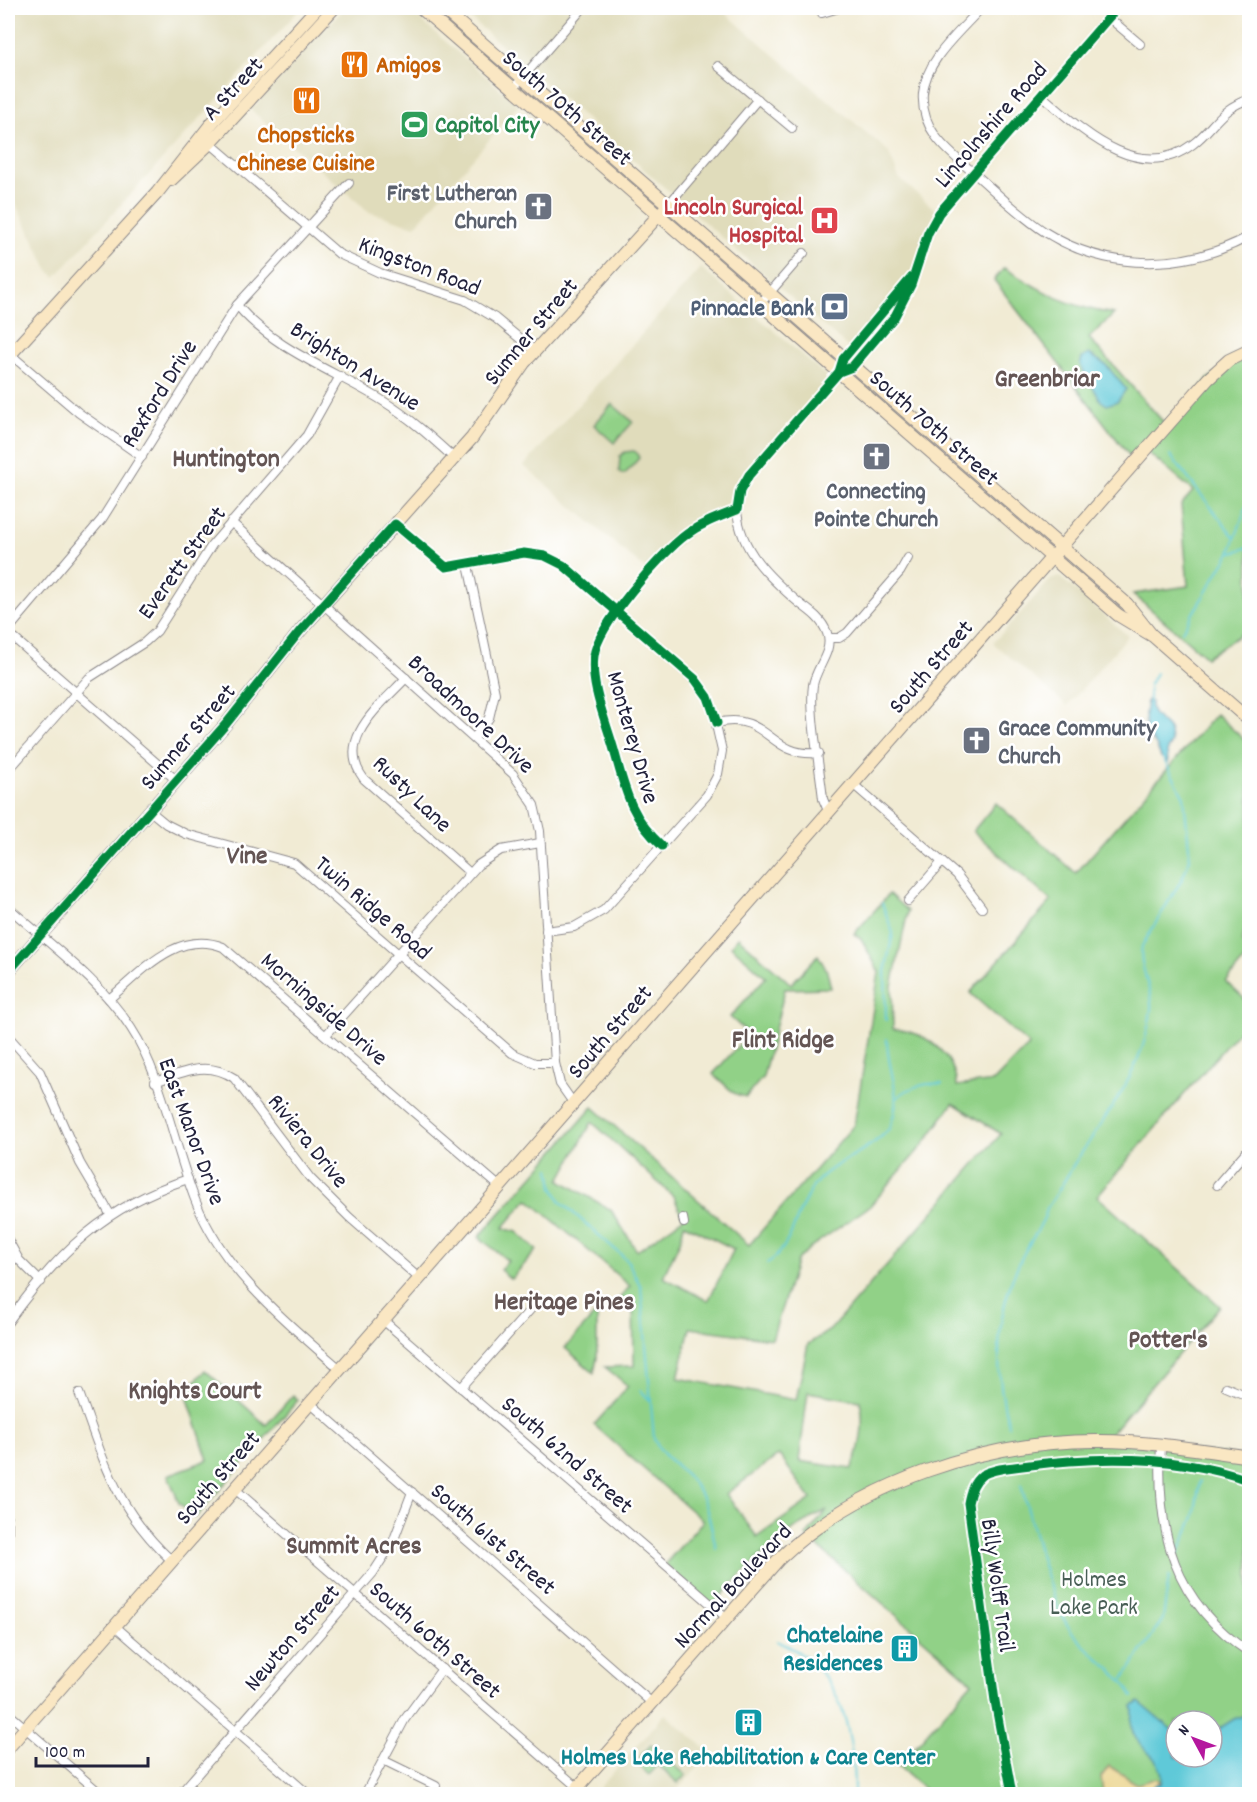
<svg xmlns="http://www.w3.org/2000/svg" width="1257" height="1802" viewBox="0 0 1257 1802" font-family="Dekko,sans-serif">
	<rect width="100%" height="100%" fill="#fff"/>
	<filter id="ink" filterUnits="userSpaceOnUse"><feTurbulence type="fractalNoise" baseFrequency=".0167" numOctaves="2"/><feDisplacementMap in="SourceGraphic" scale="12" xChannelSelector="R" yChannelSelector="G"/><feConvolveMatrix kernelMatrix="1 2 1 2 8 2 1 2 1" color-interpolation-filters="sRGB"/></filter>
	<filter id="wash" filterUnits="userSpaceOnUse"><feTurbulence type="fractalNoise" baseFrequency=".008" numOctaves="4" result="noise"/><feDisplacementMap in="SourceGraphic" scale="24" xChannelSelector="R" yChannelSelector="G"/><feGaussianBlur stdDeviation="1.35" result="paint"/><feColorMatrix in="noise" values="0 0 0 0 0 0 0 0 0 0 0 0 0 0 0 0 0 1.4 0 .05"/><feComposite in="paint" operator="in"/></filter>
	<g filter="url(#wash)">
		<rect width="100%" height="100%" fill="#f1ebd4"/>
		<g fill="#e0dcbb">
			<polygon points="18,8 301,8 55,277 49,271 8,189 8,19"/>
			<polygon points="344,8 406,8 519,105 415,226 369,212 251,110"/>
			<polygon points="459,8 719,8 888,151 899,178 939,213 912,277 851,350"/>
			<polygon points="701,268 831,380 749,475 737,510 698,527 650,573 524,466"/>
			<polygon points="1060,577 1128,636 1067,706 993,643 1052,578"/>
			<polygon points="665,1714 711,1753 674,1794 594,1794"/>
		</g>
		<g fill="#91d187" stroke="#5a7a61" stroke-width="1.5" fill-rule="evenodd">
			<path d="M1004,268c41,25 62,38 110,46l-25,24 78,88 41,-47 41,-29v279l-43,28 -73,-63 55,-8 -7,-81 12,-14 -47,-40 -11,12 -141,-183z"/>
			<polygon points="612,404 633,422 614,443 594,425"/>
			<polygon points="634,451 637,453 639,458 625,474 621,474 619,471 620,456 625,452"/>
			<path d="M1216,714l33,30 1,164 -8,35 7,3v8l-23,28 23,21v16l-152,177 123,110 -116,135 145,16v337h-319l-32,-28 74,-84 -166,-146 21,-26c-45,21 -81,59 -115,96l-47,-42 38,-43 -109,-96 34,-39 -23,-19 29,-1 -1,-65 -15,-1 12,-14 -102,-87 -25,29 14,4 20,18 -26,29 -11,-9 8,-9 -29,-24 114,-130 156,138 105,-120 25,-153 -17,-32 -8,-6 35,-40 19,17 -16,75 1,43c32,2 61,24 64,57l37,-5 35,-36 -59,-52 81,-92 -78,-70 23,-28 80,70zM953,1103l48,31 -171,196 -22,14 -12,56 -118,-22 12,-50 82,11 25,-79 14,-13 59,-41 53,-61zM592,1122l82,75 9,21 -46,33 -26,-41 -51,-30zM684,1224l50,25 -26,52 -45,-24 18,-38zM808,1392l52,9c5,20 1,50 -9,68l-52,-8zM779,1455l32,44 -54,38 -31,-43zM1176,1721h36v36h-36z"/>
			<polygon points="738,937 791,984 818,955 827,971 831,988 785,989 763,1077 746,1097 735,1094 713,1074 749,1034 730,1017 766,977 731,946"/>
			<polygon points="597,1312 597,1358 594,1373 565,1348"/>
			<polygon points="205,1370 266,1425 293,1395 298,1400 195,1518 179,1503 168,1475 208,1460 188,1399 191,1386"/>
			<polygon points="651,1745 686,1775 678,1783 658,1765 649,1775 635,1762"/>
		</g>
		<polygon fill="#eeda9e" stroke="#887e6c" stroke-width="1.5" points="1109,1766 1137,1784 1157,1778 1160,1782 1147,1794 1103,1794 1101,1777"/>
		<g fill="#5ec9d8" stroke="#40768a" stroke-width="1.5">
			<polygon points="1089,354 1106,365 1126,389 1118,401 1107,405 1101,401 1080,365 1082,358"/>
			<path d="M1147,700l4,2c-1,17 12,17 19,29l1,11 -4,8 1,13 -7,-6 -5,-12 -10,-12 -1,-19z"/>
			<path d="M1139,1702l37,31v24h36v-24l22,-14 15,-5v80h-102l9,-10h5c6,-23 -18,-31 -27,-49 -5,-9 1,-19 -2,-29z"/>
		</g>
		<g fill="none" stroke-linecap="round" stroke-linejoin="round">
			<g stroke="#5ec9d8" stroke-width="2">
				<polyline points="1170,455 1235,538"/>
				<polyline points="1230,553 1250,547"/>
				<polyline points="1182,631 1230,553 1250,496"/>
				<polyline points="1149,701 1149,686 1156,673"/>
				<polyline points="882,903 893,933 885,971 886,1020"/>
				<path d="M897,1098c11,-11 29,-16 45,-14"/>
				<path d="M550,1169l3,18 8,15 66,58 14,27 13,152c8,18 23,25 35,39 18,19 21,45 27,70"/>
				<path d="M767,1263c27,-15 29,-56 48,-79 19,-23 54,-32 74,-55 16,-37 -2,-55 -2,-90"/>
				<polyline points="640,1390 651,1401"/>
				<path d="M1009,1426c-16,-58 -14,-115 13,-169 6,-13 24,-36 25,-49 11,-15 19,-31 29,-47 31,-47 69,-93 75,-152 2,-21 -13,-43 -9,-63l40,-67 8,-20 -6,-62 -21,-39"/>
				<path d="M1021,1485c12,40 26,111 49,144 17,25 47,40 63,67"/>
				<polyline points="1178,1554 1194,1517 1200,1481"/>
				<path d="M777,1641c65,26 77,90 77,153"/>
				<polyline points="1122,1681 1163,1619 1169,1576"/>
			</g>
		</g>
	</g>
	<g filter="url(#ink)">
		<g fill="none" stroke-linecap="round" stroke-linejoin="round">
			<defs>
				<g id="street">
					<path d="M981,8c-21,24 -55,51 -58,85 -3,38 26,59 52,81 22,19 45,42 70,58 63,40 140,39 205,4"/>
					<polyline points="1244,8 1250,17"/>
					<polyline points="822,13 839,8"/>
					<polyline points="1108,17 1140,44"/>
					<polyline points="718,66 792,128"/>
					<polyline points="519,82 583,8"/>
					<path d="M1041,95c39,33 97,91 152,49 22,-17 27,-36 57,-45"/>
					<polyline points="210,143 339,254 380,273 465,300 495,318 535,351"/>
					<polyline points="668,205 758,99"/>
					<polyline points="760,304 804,253"/>
					<path d="M237,305c37,45 98,66 146,96 26,16 49,37 72,58"/>
					<polyline points="10,354 79,413 142,457"/>
					<polyline points="839,372 852,367 895,316 911,285 928,233 939,213 1117,8"/>
					<path d="M737,510c3,41 33,68 62,93 11,8 23,16 28,30 7,18 -11,34 -14,52 -4,27 7,84 10,114l6,14"/>
					<polyline points="231,522 513,774 534,805 540,831 555,1063 560,1084 574,1104"/>
					<polyline points="395,524 446,567 524,553 545,556 563,565 702,687 712,707 722,751 718,774 707,795 604,910 574,927 546,931"/>
					<polyline points="468,565 495,693 489,718 474,738"/>
					<polyline points="8,630 102,519 237,305 349,183"/>
					<polyline points="8,633 176,780"/>
					<polyline points="829,638 839,638 847,633 900,572 908,558"/>
					<path d="M406,678c-25,27 -72,62 -42,101l106,94"/>
					<path d="M717,723c52,-12 51,35 102,30"/>
					<polyline points="13,765 89,678 145,642 157,631 212,545 307,435 340,376"/>
					<polyline points="854,785 957,875 982,908"/>
					<polyline points="149,810 166,824 186,834 294,863 512,1053 535,1063 555,1063"/>
					<path d="M662,846c-32,-29 -37,-57 -48,-96 -8,-29 -24,-64 -20,-94 3,-30 68,-104 93,-122 15,-11 32,-17 50,-24l3,-19 9,-16 90,-103 4,-13 69,-82"/>
					<polyline points="908,901 942,862"/>
					<path d="M8,907c42,38 92,73 123,121 32,49 43,119 65,174 27,69 90,120 144,167"/>
					<path d="M109,999c33,-27 68,-70 114,-52l277,240"/>
					<polyline points="326,1035 478,865 501,850 540,843"/>
					<polyline points="8,1036 40,1072 80,1163 110,1214"/>
					<path d="M155,1082c28,-10 52,-22 79,-4l76,100 39,39 71,62"/>
					<polyline points="1217,1185 1250,1147"/>
					<polyline points="683,1218 684,1223"/>
					<polyline points="8,1240 19,1260 41,1282"/>
					<polyline points="383,1320 727,1618"/>
					<path d="M8,1322c50,-70 97,-116 180,-143"/>
					<polyline points="1226,1387 1250,1397"/>
					<polyline points="461,1388 537,1302"/>
					<path d="M79,1393c26,70 36,115 93,168"/>
					<polyline points="310,1403 652,1703"/>
					<path d="M1161,1445c-5,87 12,157 89,208"/>
					<polyline points="235,1489 585,1794"/>
					<polyline points="8,1519 8,1548"/>
					<polyline points="115,1626 308,1794"/>
					<polyline points="8,1713 101,1794"/>
					<polyline points="385,1761 436,1786"/>
					<polyline points="180,1794 373,1573 393,1542 412,1492"/>
					<polyline points="365,1794 405,1719 442,1669"/>
				</g>
				<g id="secondary">
					<polyline points="421,8 1118,615 1153,636 1250,721"/>
					<polyline points="442,8 1127,604 1150,633"/>
					<polyline points="171,180 210,143 334,8"/>
					<polyline points="8,357 157,193 212,123 317,8"/>
					<polyline points="8,972 226,724 300,631 472,438 524,363 668,205"/>
					<polyline points="8,1748 1208,379 1229,360 1250,350"/>
					<path d="M572,1794l206,-234c82,-79 210,-120 322,-119 50,0 100,9 150,16"/>
				</g>
			</defs>
			<use href="#street" stroke="#8a8688" stroke-width="10"/>
			<use href="#secondary" stroke="#8a8688" stroke-width="14"/>
			<use href="#street" stroke="#fff" stroke-width="8"/>
			<use href="#secondary" stroke="#fae7c3" stroke-width="12"/>
			<defs>
				<g id="cycleway">
					<polyline points="839,372 852,367 895,316 911,285 928,233 939,213 1117,8"/>
					<path d="M662,846c-32,-29 -37,-57 -48,-96 -8,-29 -24,-64 -20,-94 3,-30 68,-104 93,-122 15,-11 32,-17 50,-24l3,-19 9,-16 90,-103 4,-13 69,-82"/>
					<polyline points="8,972 226,724 300,631 395,524 446,567 524,553 545,556 563,565 695,679 708,697 717,723"/>
					<path d="M1012,1794l-17,-93 -27,-198c2,-11 5,-21 14,-28 12,-7 27,-7 40,-9 73,-10 158,-11 228,15"/>
				</g>
			</defs>
			<use href="#cycleway" stroke="#fff" stroke-width="13"/>
			<use href="#cycleway" stroke="#00873e" stroke-width="9"/>
		</g>
	</g>
	<defs>
		<symbol id="restaurant-square" viewBox="-11 -11 22 22"><rect x="-9" y="-9" width="18" height="18" rx="4" fill="#e8710a" stroke="#fff"/><path d="M-5-6h1v4h1v-4h1v4h1v-4h1v5L-1.5 .5V6h-2V.5L-5-1ZM5-6V6H3V1.5H1.5Q1.5-4 5-6Z" fill="#fff"/></symbol>
		<symbol id="stadium-square" viewBox="-11 -11 22 22"><rect x="-9" y="-9" width="18" height="18" rx="4" fill="#2e9e5b" stroke="#fff"/><path d="M0-5a6.5 5 0 1 0 0 10a6.5 5 0 1 0 0-10ZM-3.5-1.8h7v3.6h-7Z" fill="#fff"/></symbol>
		<symbol id="church-square" viewBox="-11 -11 22 22"><rect x="-9" y="-9" width="18" height="18" rx="4" fill="#6b7280" stroke="#fff"/><path d="M-1.2-6h2.4v3.5h3.3v2.4h-3.3V6h-2.4V-.1h-3.3v-2.4h3.3Z" fill="#fff"/></symbol>
		<symbol id="hospital-square" viewBox="-11 -11 22 22"><rect x="-9" y="-9" width="18" height="18" rx="4" fill="#e0444e" stroke="#fff"/><path d="M-5-5h3v3.5h4V-5h3V5h-3V1.5h-4V5h-3Z" fill="#fff"/></symbol>
		<symbol id="bank-square" viewBox="-11 -11 22 22"><rect x="-9" y="-9" width="18" height="18" rx="4" fill="#5c6f8a" stroke="#fff"/><path d="M-6-4H6V4H-6ZM0-2.3a2.3 2.3 0 1 0 0 4.6a2.3 2.3 0 1 0 0-4.6Z" fill="#fff"/></symbol>
		<symbol id="building-square" viewBox="-11 -11 22 22"><rect x="-9" y="-9" width="18" height="18" rx="4" fill="#0f9aa8" stroke="#fff"/><path d="M-4-6H4V6H1V3H-1V6H-4ZM-2.5-4.3h1.7v1.8h-1.7ZM.8-4.3h1.7v1.8H.8ZM-2.5-1h1.7V.8h-1.7ZM.8-1h1.7V.8H.8Z" fill="#fff"/></symbol>
	</defs>
	<g fill-rule="evenodd">
		<use href="#restaurant-square" x="338" y="48" width="33" height="33"/>
		<use href="#restaurant-square" x="290" y="84" width="33" height="33"/>
		<use href="#stadium-square" x="398" y="108" width="33" height="33"/>
		<use href="#church-square" x="522" y="190" width="33" height="33"/>
		<use href="#hospital-square" x="808" y="204" width="33" height="33"/>
		<use href="#bank-square" x="818" y="290" width="33" height="33"/>
		<use href="#church-square" x="860" y="440" width="33" height="33"/>
		<use href="#church-square" x="960" y="724" width="33" height="33"/>
		<use href="#building-square" x="888" y="1632" width="33" height="33"/>
		<use href="#building-square" x="732" y="1706" width="33" height="33"/>
	</g>
	<g text-anchor="middle" stroke-width="5" stroke-linejoin="round" paint-order="stroke">
		<g font-size="24" font-weight="bold" fill="#c56008" stroke="#fff" text-anchor="start">
			<text x="376" y="72">Amigos</text>
			<text x="306" y="142" text-anchor="middle">Chopsticks<tspan x="306" dy="28">Chinese Cuisine</tspan></text>
		</g>
		<g font-size="24" fill="#22223b" stroke="#fff">
			<text transform="translate(232 88) rotate(-47)" y="8">A Street</text>
			<text transform="translate(568 107) rotate(41)" y="8">South 70th Street</text>
			<text transform="translate(990 124) rotate(-49)" y="8">Lincolnshire Road</text>
			<text transform="translate(420 265) rotate(21)" y="8">Kingston Road</text>
			<text transform="translate(530 331) rotate(-50)" y="8">Sumner Street</text>
			<text transform="translate(356 365) rotate(32)" y="8">Brighton Avenue</text>
			<text transform="translate(158 393) rotate(-58)" y="8">Rexford Drive</text>
			<text transform="translate(935 427) rotate(41)" y="8">South 70th Street</text>
			<text transform="translate(181 562) rotate(-54)" y="8">Everett Street</text>
			<text transform="translate(930 666) rotate(-49)" y="8">South Street</text>
			<text transform="translate(472 713) rotate(43)" y="8">Broadmoore Drive</text>
			<text transform="translate(187 736) rotate(-49)" y="8">Sumner Street</text>
			<text transform="translate(634 737) rotate(74)" y="8">Monterey Drive</text>
			<text transform="translate(413 793) rotate(44)" y="8">Rusty Lane</text>
			<text transform="translate(374 907) rotate(41)" y="8">Twin Ridge Road</text>
			<text transform="translate(325 1008) rotate(41)" y="8">Morningside Drive</text>
			<text transform="translate(609 1031) rotate(-49)" y="8">South Street</text>
			<text transform="translate(193 1131) rotate(70)" y="8">East Manor Drive</text>
			<text transform="translate(309 1140) rotate(51)" y="8">Riviera Drive</text>
			<text transform="translate(568 1454) rotate(41)" y="8">South 62nd Street</text>
			<text transform="translate(217 1477) rotate(-49)" y="8">South Street</text>
			<text transform="translate(494 1538) rotate(41)" y="8">South 61st Street</text>
			<text transform="translate(732 1585) rotate(-47)" y="8">Normal Boulevard</text>
			<text transform="translate(999 1585) rotate(82)" y="8">Billy Wolff Trail</text>
			<text transform="translate(291 1637) rotate(-49)" y="8">Newton Street</text>
			<text transform="translate(436 1639) rotate(41)" y="8">South 60th Street</text>
		</g>
		<g font-size="24" font-weight="bold" fill="#27864d" stroke="#fff" text-anchor="start">
			<text x="435" y="132">Capitol City</text>
		</g>
		<g font-size="24" font-weight="bold" fill="#5b616d" stroke="#fff" text-anchor="end">
			<text x="517" y="200">First Lutheran<tspan x="517" dy="28">Church</tspan></text>
			<text x="876" y="498" text-anchor="middle">Connecting<tspan x="876" dy="28">Pointe Church</tspan></text>
			<text x="998" y="735" text-anchor="start">Grace Community<tspan x="998" dy="28">Church</tspan></text>
		</g>
		<g font-size="24" font-weight="bold" fill="#be3a42" stroke="#fff" text-anchor="end">
			<text x="803" y="214">Lincoln Surgical<tspan x="803" dy="28">Hospital</tspan></text>
		</g>
		<g font-size="24" font-weight="bold" fill="#4e5e75" stroke="#fff" text-anchor="end">
			<text x="814" y="315">Pinnacle Bank</text>
		</g>
		<g font-size="24" fill="#495f56" stroke="#fff">
			<text x="1094" y="1586">Holmes<tspan x="1094" dy="28">Lake Park</tspan></text>
		</g>
		<g font-size="24" font-weight="bold" fill="#0d838f" stroke="#fff" text-anchor="end">
			<text x="883" y="1642">Chatelaine<tspan x="883" dy="28">Residences</tspan></text>
			<text x="748" y="1764" text-anchor="middle">Holmes Lake Rehabilitation &amp; Care Center</text>
		</g>
		<g font-size="26" font-weight="bold" fill="#645554" stroke="#fff">
			<text x="1047" y="386">Greenbriar</text>
			<text x="226" y="466">Huntington</text>
			<text x="247" y="863">Vine</text>
			<text x="783" y="1047">Flint Ridge</text>
			<text x="564" y="1309">Heritage Pines</text>
			<text x="1168" y="1347">Potter's</text>
			<text x="195" y="1398">Knights Court</text>
			<text x="354" y="1553">Summit Acres</text>
		</g>
	</g>
	<rect width="1257" height="1802" fill="none" stroke="#fff" stroke-width="30"/>
	<g transform="translate(1194 1739) rotate(311)"><circle r="28" fill="#ffffff" stroke="#a7a7b1" stroke-width="1.5"/>
	<path d="M0-4.5L10 22L0 15L-10 22Z" fill="#b5179e"/>
	<text y="-9" font-size="16" font-weight="bold" text-anchor="middle" fill="#22223b">N</text>
	</g>
	<path d="M36 1757v9h112v-9" fill="none" stroke="#22223b" stroke-width="3"/>
	<text x="45" y="1757" font-size="18" fill="#22223b" stroke="#ffffff" stroke-width="4.5" paint-order="stroke">100 m</text>
</svg>
